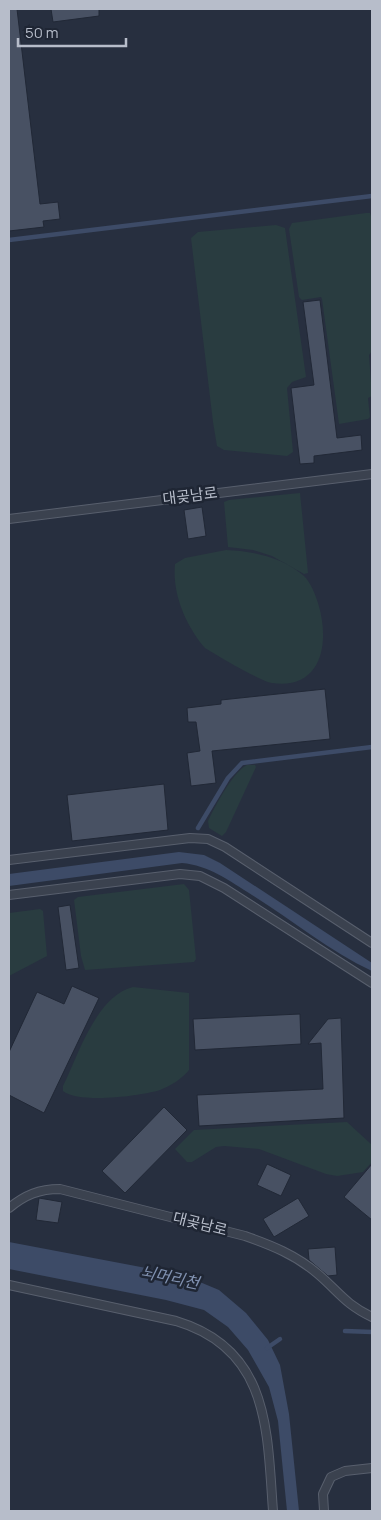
<svg xmlns="http://www.w3.org/2000/svg" width="381" height="1520" viewBox="0 0 381 1520" font-family="Manrope,'Noto Sans KR',sans-serif">
	<rect width="100%" height="100%" fill="#272f3f"/>
	<g fill="#293c40">
		<polygon points="366,213 370,213 372,219 372,351 369,355 372,396 368,398 370,417 368,419 339,424 322,299 321,297 302,300 299,297 289,229 292,223"/>
		<polygon points="276,225 285,228 306,377 292,382 287,388 293,452 287,456 224,450 217,446 213,422 191,238 198,232"/>
		<polygon points="300,493 308,573 304,574 272,556 253,550 228,547 224,502 229,500"/>
		<path d="M226,550c26,1 57,7 78,26 7,7 11,18 14,27 12,38 5,87 -46,80 -10,-1 -56,-28 -67,-35 -19,-22 -33,-54 -30,-84l10,-6z"/>
		<path d="M247,765h8l1,2 -30,65 -4,4 -13,-8 -1,-7c7,-15 25,-49 39,-56z"/>
		<polygon points="184,884 189,890 196,959 194,962 85,970 81,956 74,900 78,897"/>
		<polygon points="40,909 43,911 47,956 9,976 9,913"/>
		<path d="M133,987l56,6v77c-7,9 -19,16 -29,20 -19,6 -81,14 -97,1v-5c15,-30 33,-90 70,-99z"/>
		<polygon points="347,1122 372,1145 372,1162 363,1172 337,1176 326,1174 259,1149 224,1146 216,1147 192,1162 187,1162 175,1149 194,1130"/>
	</g>
	<g fill="#3d4b67">
		<path d="M179,852l25,3 16,8 152,100v8c-43,-20 -80,-51 -120,-76 -22,-14 -44,-30 -70,-32l-173,23v-12z"/>
		<polygon points="9,1242 183,1275 219,1290 246,1313 268,1340 280,1365 289,1414 299,1511 287,1511 278,1421 269,1387 248,1350 228,1327 204,1310 166,1300 9,1269"/>
	</g>
	<g fill="none" stroke-linecap="round" stroke-linejoin="round">
		<g stroke="#3d4b67" stroke-width="4.5">
			<polyline points="9,240 372,196"/>
			<polyline points="198,828 228,778 242,763 372,747"/>
			<polyline points="345,1331 372,1332"/>
			<polyline points="267,1348 280,1339"/>
		</g>
	</g>
	<g fill="#485163" stroke="#212836">
		<polygon points="9,9 17,9 40,204 58,202 60,219 43,221 44,227 9,231"/>
		<polygon points="51,9 99,9 99,16 53,22"/>
		<polygon points="320,300 337,438 361,435 362,450 314,456 314,463 300,464 291,388 314,385 303,302"/>
		<polygon points="202,507 206,536 188,539 184,510"/>
		<polygon points="325,689 330,739 212,751 216,783 191,786 187,753 200,751 196,722 188,722 187,708 221,704 221,700"/>
		<polygon points="164,784 168,830 72,841 67,795"/>
		<polygon points="70,905 79,968 66,970 58,907"/>
		<polygon points="72,986 99,998 44,1113 9,1095 9,1052 37,992 64,1004"/>
		<polygon points="300,1014 301,1044 195,1050 193,1019"/>
		<polygon points="341,1018 344,1118 199,1126 197,1095 323,1089 321,1043 308,1044 328,1019"/>
		<polygon points="164,1107 187,1130 125,1193 102,1171"/>
		<polygon points="267,1164 291,1175 281,1196 257,1185"/>
		<polygon points="372,1164 372,1220 344,1197"/>
		<polygon points="39,1198 62,1202 58,1223 36,1220"/>
		<polygon points="298,1198 309,1216 274,1237 263,1219"/>
		<polygon points="335,1247 337,1275 328,1276 309,1260 308,1249"/>
	</g>
	<g fill="none" stroke-linecap="round" stroke-linejoin="round">
		<defs>
			<g id="service">
				<polyline points="9,519 372,474"/>
				<polyline points="9,860 190,838 208,839 225,847 372,943"/>
				<polyline points="9,895 180,874 200,876 224,888 372,983"/>
				<path d="M9,1208c16,-13 30,-19 51,-19l185,47c26,9 51,19 73,38 21,18 27,30 54,43"/>
				<path d="M9,1285l167,36c94,28 91,110 97,190"/>
				<polyline points="324,1511 323,1494 331,1477 345,1471 372,1468"/>
			</g>
		</defs>
		<use href="#service" stroke="#585f6d" stroke-width="10"/>
		<use href="#service" stroke="#3b424f" stroke-width="8"/>
	</g>
	<g text-anchor="middle" stroke-width="5" stroke-linejoin="round" paint-order="stroke">
		<g font-size="15" fill="#b7bdca" stroke="#1f2634">
			<text transform="translate(190 496) rotate(-7)" y="5">대곶남로</text>
			<text transform="translate(200 1224) rotate(14)" y="5">대곶남로</text>
		</g>
		<g font-size="16" font-style="italic" fill="#8091b0" stroke="#1f2634">
			<text transform="translate(170 1277) rotate(12)" y="6">뇌머리천</text>
		</g>
	</g>
	<rect width="381" height="1520" fill="none" stroke="#b7bdca" stroke-width="20"/>
	<path d="M18 38v8h108v-8" fill="none" stroke="#b7bdca" stroke-width="2.5"/>
	<text x="25" y="38" font-size="15" fill="#b7bdca" stroke="#1f2634" stroke-width="4" paint-order="stroke">50 m</text>
</svg>
